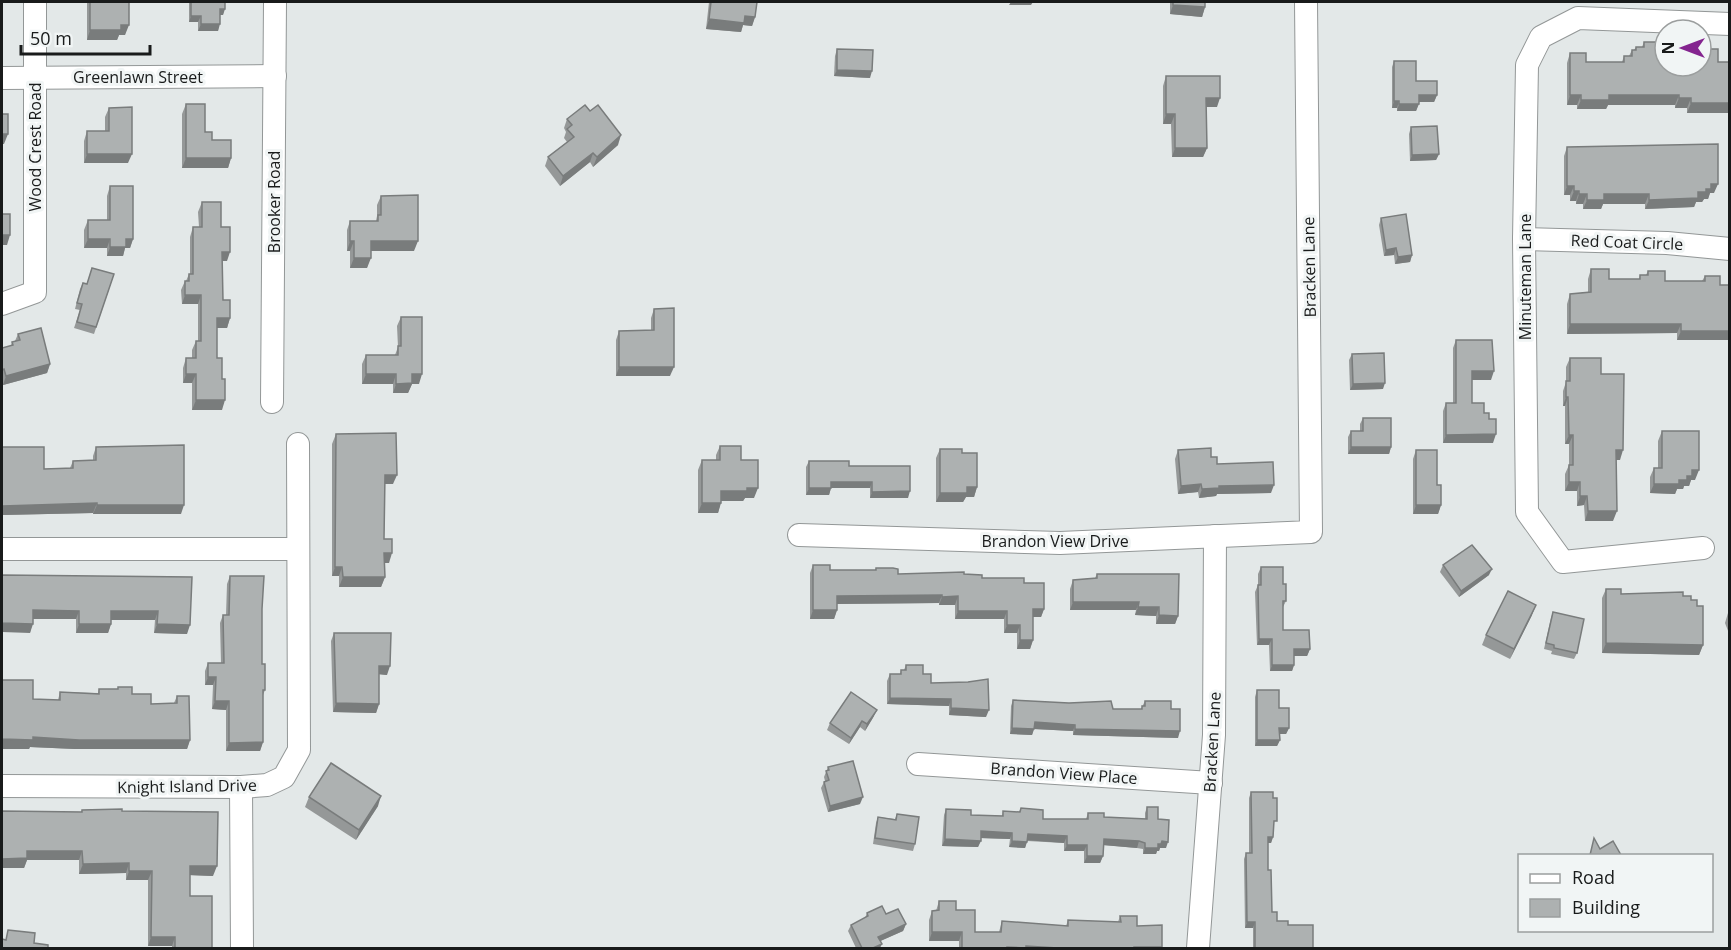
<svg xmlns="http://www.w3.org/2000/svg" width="1731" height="950" viewBox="0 0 1731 950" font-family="'Open Sans',sans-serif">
	<rect width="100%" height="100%" fill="#e3e8e8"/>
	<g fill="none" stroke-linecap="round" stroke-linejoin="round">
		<defs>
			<g id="minor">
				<polyline points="2,78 275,76"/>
				<polyline points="1524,239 1667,243 1730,249"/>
				<polyline points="2,304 35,292 35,2"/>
				<polyline points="272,402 275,2"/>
				<polyline points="799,535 1060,543 1311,532 1306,2"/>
				<polyline points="1703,548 1563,562 1527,512 1524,239 1527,65 1541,37 1578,18 1730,24"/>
				<polyline points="2,549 298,549"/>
				<polyline points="918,764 1211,783"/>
				<polyline points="2,786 241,787 267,785 284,777 299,750 298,444"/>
				<polyline points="241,787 242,948"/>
				<polyline points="1198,948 1214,735 1215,536"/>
			</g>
		</defs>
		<use href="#minor" stroke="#939797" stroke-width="24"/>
		<use href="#minor" stroke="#fff" stroke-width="22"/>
	</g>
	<g fill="#959898">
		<polygon points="87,2 129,2 125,35 119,35 117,40 87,40"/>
		<polygon points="189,2 225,2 223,15 220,15 218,31 198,31 198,22 189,22"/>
		<polygon points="709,2 757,2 755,17 752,26 743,25 741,32 706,29"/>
		<polygon points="1170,2 1205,2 1205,7 1202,17 1170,14"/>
		<polygon points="1644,42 1661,44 1718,62 1730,113 1687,113 1687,108 1675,108 1675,105 1608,105 1606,109 1577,109 1577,105 1567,105 1567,63 1570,53 1586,62 1622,62 1624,56 1629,56 1632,50 1634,50 1636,47 1642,47"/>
		<polygon points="837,49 870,78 834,76 835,56"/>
		<polygon points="1394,61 1416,81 1437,95 1434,102 1419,102 1416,111 1397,111 1397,108 1392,108 1392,67"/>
		<polygon points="1166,76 1217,107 1206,107 1207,148 1203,157 1172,157 1171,124 1163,124 1163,86"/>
		<polygon points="186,104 212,140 231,158 228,168 182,168 182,114"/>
		<polygon points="109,108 128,163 84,163 84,141 87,131 105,131 105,117"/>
		<polygon points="567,119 618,145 593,167 590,162 560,186 545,166 548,157 567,142 564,138 566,132 564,128"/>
		<polygon points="1411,127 1439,154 1436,160 1410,161 1409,134"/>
		<polygon points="1567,147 1714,193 1710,193 1708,199 1704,199 1702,202 1696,202 1694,207 1645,209 1645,204 1603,204 1601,209 1583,209 1583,204 1576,204 1576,201 1570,201 1570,195 1564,195 1564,156"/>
		<polygon points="110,186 133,239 130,248 125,248 123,256 107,256 107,248 84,248 84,230 88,220 107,220 107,196"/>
		<polygon points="381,196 414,251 371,251 367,268 350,268 350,251 347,251 347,230 350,221 376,221 377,216 377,205"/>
		<polygon points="202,202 221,227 227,261 222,261 223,300 230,318 227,328 217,328 217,358 222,410 192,410 192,383 183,383 183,368 186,358 192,358 192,350 196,341 198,341 198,304 182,304 181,290 185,281 186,281 189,274 190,274 190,237 193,227 199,227 198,212"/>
		<polygon points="1381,218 1412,255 1410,262 1395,264 1394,255 1384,256 1379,225"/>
		<polygon points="92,268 114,274 94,334 74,328 80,310 75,309 80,289 83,283 87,284"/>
		<polygon points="1591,269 1609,279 1639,279 1640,275 1646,275 1648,271 1665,281 1702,281 1705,276 1720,285 1730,340 1677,340 1677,333 1567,334 1567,304 1570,294 1588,292 1588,279"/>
		<polygon points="654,309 670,376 616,376 616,340 619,331 651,330 651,318"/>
		<polygon points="401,317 419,384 412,384 408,393 393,393 393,384 362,384 362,364 366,355 395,355 398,347 397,326"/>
		<polygon points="18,334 50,364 47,373 3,385 2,380 2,348 11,346 12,342 15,341"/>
		<polygon points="1456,340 1491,380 1472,380 1472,403 1484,413 1489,419 1493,443 1443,443 1443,411 1446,403 1453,403 1453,348"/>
		<polygon points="1352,354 1383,389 1350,390 1349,360"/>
		<polygon points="1570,358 1601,374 1620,460 1616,460 1613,521 1585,521 1584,505 1577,506 1577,491 1565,491 1565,474 1569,465 1569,444 1565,444 1565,406 1563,406 1563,391 1566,382 1566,367"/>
		<polygon points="1363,418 1391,447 1389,454 1348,454 1348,437 1351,431 1360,431 1360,424"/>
		<polygon points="1662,431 1695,480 1691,480 1689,486 1684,486 1683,489 1677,489 1675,494 1650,493 1650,477 1654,468 1658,468 1658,441"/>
		<polygon points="336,434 393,484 385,484 384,539 389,563 384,563 385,577 381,587 339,587 339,576 332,576 332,444"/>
		<polygon points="720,446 741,460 754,498 745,498 743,501 721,501 718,513 698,513 698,470 702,460 716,460 716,455"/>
		<polygon points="2,447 44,469 70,468 73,461 93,460 93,456 96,447 181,514 93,514 93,513 2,515"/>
		<polygon points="940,449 962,453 977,487 974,497 966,497 963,502 936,502 936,458"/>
		<polygon points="1178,450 1211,457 1217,464 1271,493 1217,494 1216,496 1199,498 1198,492 1178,494 1175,459"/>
		<polygon points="1416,450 1441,505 1438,514 1413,514 1413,459"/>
		<polygon points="809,461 849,466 908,498 870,498 870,488 831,488 829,495 806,495 806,467"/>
		<polygon points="813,565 830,570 875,570 876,568 898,574 964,574 982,578 1024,583 1044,609 1041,617 1033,617 1033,640 1030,649 1017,649 1017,633 1004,633 1004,619 955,619 955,605 939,605 939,603 837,604 837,610 834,619 810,619 810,573"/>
		<polygon points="1443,565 1489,575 1459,597 1440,572"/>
		<polygon points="1261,567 1283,584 1286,601 1283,607 1283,630 1310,649 1307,656 1294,656 1294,665 1292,671 1270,671 1269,645 1257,645 1255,592 1258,585 1258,574"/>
		<polygon points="1097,574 1178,616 1175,624 1156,624 1156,616 1135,615 1136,610 1070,610 1070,589 1073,580 1095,578"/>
		<polygon points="2,575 192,577 187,634 154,633 155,620 111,620 111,624 108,633 76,633 76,619 33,619 30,633"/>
		<polygon points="230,576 262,609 262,664 265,690 263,695 263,742 260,751 226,751 226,710 212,709 213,685 205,685 205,671 208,663 221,663 220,623 223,615 226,615 227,584"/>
		<polygon points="1606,589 1621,594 1683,596 1691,600 1697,606 1703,645 1699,655 1602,653 1602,598"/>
		<polygon points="1553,612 1577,653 1574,659 1551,654 1552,651 1544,649 1551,618"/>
		<polygon points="1728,613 1730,613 1730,636 1725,623"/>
		<polygon points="1532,615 1510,659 1482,645 1486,635"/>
		<polygon points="334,633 387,675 379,674 379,704 376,713 333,712 331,641"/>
		<polygon points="906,665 923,674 931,683 986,717 949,715 949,706 887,704 887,681 890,674 900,674 901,670 904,670"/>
		<polygon points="118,687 151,704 174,703 177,696 190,740 187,749 75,749 30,747 29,749 33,699 58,700 60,692 98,693 99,689 118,689"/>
		<polygon points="1257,690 1279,708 1289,728 1286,734 1280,734 1280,740 1277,746 1255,746 1255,697"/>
		<polygon points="1013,700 1113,709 1141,709 1145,701 1171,709 1178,738 1073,735 1073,731 1034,729 1032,735 1010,734 1011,706"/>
		<polygon points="874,716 865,731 860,727 849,744 827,730 830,723"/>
		<polygon points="828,767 860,804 828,812 821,788 824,782 825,781 824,777"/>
		<polygon points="1251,792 1274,827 1273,837 1271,843 1268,843 1268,870 1272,912 1277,921 1288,925 1313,948 1253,948 1253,928 1245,928 1244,859 1246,853 1249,853 1249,798"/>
		<polygon points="309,797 378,806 356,840 305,807"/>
		<polygon points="1147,807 1158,819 1166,848 1160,848 1159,851 1157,851 1156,854 1143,854 1143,849 1137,848 1104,845 1103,856 1100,863 1084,863 1084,851 1064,851 1064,843 1027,841 1025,848 1009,847 1010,839 981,838 978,847 942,846 944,815 946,809 971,815 1002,816 1003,811 1019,812 1021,808 1043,819 1086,819 1088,813 1104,817 1145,819 1145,813"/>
		<polygon points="82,810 122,811 213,876 190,875 190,896 212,948 172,948 172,946 148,946 148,880 126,880 126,873 79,874 79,860 27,860 24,868 2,868 81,812"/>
		<polygon points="897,814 915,844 913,851 873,844 876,823 878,817 895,819"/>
		<polygon points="939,901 956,910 975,932 999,932 1002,921 1066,926 1068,920 1118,922 1120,916 1137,926 1161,948 959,948 959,941 929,941 929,920 932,911 936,911"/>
		<polygon points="867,913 886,914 906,924 903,931 880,941 880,948 856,948 848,931 851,925 865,918"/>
	</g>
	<g fill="#797c7c">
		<polygon points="1011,2 1033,2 1031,5 1009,5"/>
		<polygon points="1173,5 1205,7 1202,17 1170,14"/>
		<polygon points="220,9 225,9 223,15 218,15"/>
		<polygon points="191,16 201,16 198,22 189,22"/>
		<polygon points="745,16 755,17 752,26 743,25 741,32 706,29 709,19"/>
		<polygon points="201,24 220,24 218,31 198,31"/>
		<polygon points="121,25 129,25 125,35 119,35 117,40 87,40 90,30"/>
		<polygon points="837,70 872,71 870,78 834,76"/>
		<polygon points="1419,95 1437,95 1434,102 1416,102"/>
		<polygon points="1570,95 1581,95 1577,105 1567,105"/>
		<polygon points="1609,95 1679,95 1675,105 1608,105 1606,109 1577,109 1581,100"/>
		<polygon points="1206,98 1220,98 1217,107 1203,107"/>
		<polygon points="1679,98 1691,98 1687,108 1675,108"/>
		<polygon points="1394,101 1399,101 1397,108 1392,108"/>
		<polygon points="1691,103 1730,103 1730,113 1687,113"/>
		<polygon points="1399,104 1419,104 1416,111 1397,111"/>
		<polygon points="1166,114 1175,114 1171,124 1163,124"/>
		<polygon points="2,134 8,134 4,144 2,144"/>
		<polygon points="621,135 618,145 593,167 597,157"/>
		<polygon points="1175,148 1207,148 1203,157 1172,157"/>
		<polygon points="593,153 590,162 560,186 563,176"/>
		<polygon points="87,154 132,154 128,163 84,163"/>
		<polygon points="1439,154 1436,160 1410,161 1412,155"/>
		<polygon points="186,158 231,158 228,168 182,168"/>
		<polygon points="1711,184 1718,184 1714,193 1710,193 1708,199 1704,199 1702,202 1696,202 1694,207 1645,209 1649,200 1698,192 1706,189"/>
		<polygon points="1567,186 1574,186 1570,195 1564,195"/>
		<polygon points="1574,191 1579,191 1576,201 1570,201"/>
		<polygon points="1579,194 1587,194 1583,204 1576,204"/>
		<polygon points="1604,194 1649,194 1645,204 1603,204 1601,209 1583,209 1587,200"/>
		<polygon points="2,235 10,235 7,245 2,245"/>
		<polygon points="88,239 110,239 107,248 84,248"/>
		<polygon points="126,239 133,239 130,248 125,248 123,256 107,256 110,247"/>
		<polygon points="350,241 354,241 350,251 347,251"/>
		<polygon points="371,241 418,241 414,251 367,251"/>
		<polygon points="1396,248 1394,255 1384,256 1386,250"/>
		<polygon points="222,252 230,252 227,261 219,261"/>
		<polygon points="1412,255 1410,262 1395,264 1398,257"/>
		<polygon points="354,258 371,258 367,268 350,268"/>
		<polygon points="185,295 201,295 198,304 182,304"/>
		<polygon points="217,318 230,318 227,328 213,328"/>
		<polygon points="1570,324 1681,324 1677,333 1567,334"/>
		<polygon points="1681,331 1730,331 1730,340 1677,340"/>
		<polygon points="50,364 47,373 3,385 6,376"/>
		<polygon points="619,367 674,367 670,376 616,376"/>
		<polygon points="1472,371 1494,371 1491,380 1469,380"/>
		<polygon points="186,374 196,374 192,383 183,383"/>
		<polygon points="366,374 396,374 393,384 362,384"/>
		<polygon points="412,374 422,374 419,384 412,384 408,393 393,393 396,384"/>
		<polygon points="1385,383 1383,389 1350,390 1353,384"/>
		<polygon points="1566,397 1568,397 1565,406 1563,406"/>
		<polygon points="196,400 225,400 222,410 192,410"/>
		<polygon points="1496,434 1493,443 1443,443 1446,435"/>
		<polygon points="1569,435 1573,435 1569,444 1565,444"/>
		<polygon points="1351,447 1391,447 1389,454 1348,454"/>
		<polygon points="1616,450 1623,450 1620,460 1613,460"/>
		<polygon points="1692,470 1699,470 1695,480 1691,480 1689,486 1684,486 1683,489 1677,489 1675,494 1650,493 1654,484 1679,480 1687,476"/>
		<polygon points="385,475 397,475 393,484 382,484"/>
		<polygon points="831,482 872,482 870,488 831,488 829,495 806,495 809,488"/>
		<polygon points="1569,482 1580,482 1577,491 1565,491"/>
		<polygon points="1201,484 1198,492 1178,494 1181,486"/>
		<polygon points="1274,485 1271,493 1217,494 1216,496 1199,498 1202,489 1219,486"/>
		<polygon points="967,487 977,487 974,497 966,497 963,502 936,502 940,493"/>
		<polygon points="747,488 758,488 754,498 745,498 743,501 717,501 721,491"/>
		<polygon points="910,491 908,498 870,498 872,492"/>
		<polygon points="1580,496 1587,496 1584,505 1577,506"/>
		<polygon points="97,503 93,513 2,515 2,506"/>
		<polygon points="702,503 721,503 718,513 698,513"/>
		<polygon points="97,505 184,505 181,514 93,514"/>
		<polygon points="1416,505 1441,505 1438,514 1413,514"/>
		<polygon points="1588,511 1617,511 1613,521 1585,521"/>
		<polygon points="384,553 392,553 389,563 381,563"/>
		<polygon points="335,567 342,567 339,576 332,576"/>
		<polygon points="1492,569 1489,575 1459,597 1461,591"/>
		<polygon points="343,577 385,577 381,587 339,587"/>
		<polygon points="942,595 939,603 834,604 837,596"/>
		<polygon points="958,596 955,605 939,605 942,597"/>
		<polygon points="1073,602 1139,602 1136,610 1070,610"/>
		<polygon points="1536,605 1532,615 1510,659 1514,649"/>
		<polygon points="1138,607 1159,607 1156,616 1135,615"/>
		<polygon points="1033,609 1044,609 1041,617 1030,617"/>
		<polygon points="33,610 79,611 76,619 30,619"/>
		<polygon points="813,610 837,610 834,619 810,619"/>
		<polygon points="111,611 158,611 155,620 108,620"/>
		<polygon points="958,611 1007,611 1004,619 955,619"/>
		<polygon points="1159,615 1178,616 1175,624 1156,624"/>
		<polygon points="2,623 33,624 30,633 2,632"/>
		<polygon points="79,624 111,624 108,633 76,633"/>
		<polygon points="157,624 190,625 187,634 154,633"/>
		<polygon points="1007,625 1020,625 1017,633 1004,633"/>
		<polygon points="1259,639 1272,639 1269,645 1257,645"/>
		<polygon points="1020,640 1033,640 1030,649 1017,649"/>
		<polygon points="1606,643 1703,645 1699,655 1602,653"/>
		<polygon points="1294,649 1310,649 1307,656 1292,656"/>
		<polygon points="1272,665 1294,665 1292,671 1270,671"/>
		<polygon points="379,666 390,666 387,675 376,674"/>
		<polygon points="208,677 216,677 213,685 205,685"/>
		<polygon points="890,698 951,699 949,706 887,704"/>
		<polygon points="215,701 229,701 226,710 212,709"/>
		<polygon points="336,703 379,704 376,713 333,712"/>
		<polygon points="951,708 989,710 986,717 949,715"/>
		<polygon points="877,710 874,716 865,731 867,724"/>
		<polygon points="862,721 860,727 849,744 851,738"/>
		<polygon points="1035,722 1075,725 1073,731 1034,729 1032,735 1010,734 1012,728"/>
		<polygon points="1279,728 1289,728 1286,734 1277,734"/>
		<polygon points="1075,729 1180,731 1178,738 1073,735"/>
		<polygon points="33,737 190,740 187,749 75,749 30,747 29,749 2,749 2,739"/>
		<polygon points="1257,740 1280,740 1277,746 1255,746"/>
		<polygon points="263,742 260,751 226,751 229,743"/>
		<polygon points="381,796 378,806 356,840 359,830"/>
		<polygon points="863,797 860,804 828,812 830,806"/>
		<polygon points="981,831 1012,833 1010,839 979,838"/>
		<polygon points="1028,834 1067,836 1064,843 1025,840"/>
		<polygon points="1268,837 1273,837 1271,843 1266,843"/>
		<polygon points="945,839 981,841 978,847 942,846"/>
		<polygon points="1104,839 1139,841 1137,848 1102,845"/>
		<polygon points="1012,841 1027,842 1025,848 1009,847"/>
		<polygon points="1162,841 1168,842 1166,848 1160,848 1159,851 1157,851 1156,854 1143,854 1145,848 1158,844"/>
		<polygon points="1067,845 1087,845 1084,851 1064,851"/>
		<polygon points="27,851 82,851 79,860 27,860 24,868 2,868 2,859"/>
		<polygon points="1087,856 1103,856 1100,863 1084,863"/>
		<polygon points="129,863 126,873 79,874 83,864"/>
		<polygon points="190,866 217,866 213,876 187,875"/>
		<polygon points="129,871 152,871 148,880 126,880"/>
		<polygon points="1247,922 1255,922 1253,928 1245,928"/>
		<polygon points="906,924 903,931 876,943 878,937"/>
		<polygon points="932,932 962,932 959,941 929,941"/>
		<polygon points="151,937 175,937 172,946 148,946"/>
		<polygon points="882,944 880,948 873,948"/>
		<polygon points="1026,946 1058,948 1007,948 1007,947"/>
		<polygon points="1134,947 1162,947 1161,948 1133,948"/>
	</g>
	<g fill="#adb1b1" stroke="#797c7c" stroke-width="1.5">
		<polygon points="90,2 129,2 129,25 121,25 121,30 90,30"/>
		<polygon points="191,2 225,2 225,9 220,9 220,24 201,24 201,16 191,16"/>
		<polygon points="711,2 757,2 755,17 745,16 744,23 709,19"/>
		<polygon points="1173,2 1205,2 1205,7 1173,5"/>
		<polygon points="1644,42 1661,42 1661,44 1665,44 1665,66 1701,66 1701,49 1718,49 1718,62 1730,62 1730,103 1691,103 1691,98 1679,98 1679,95 1609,95 1609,100 1581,100 1581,95 1570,95 1570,53 1586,53 1586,62 1624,62 1624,56 1632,56 1632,50 1636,50 1636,47 1644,47"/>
		<polygon points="837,49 873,50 872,71 837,70"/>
		<polygon points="1394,61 1416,61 1416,81 1437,81 1437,95 1419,95 1419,104 1399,104 1399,101 1394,101"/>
		<polygon points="1166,76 1220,76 1220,98 1206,98 1207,148 1175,148 1175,114 1166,114"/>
		<polygon points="186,104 205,104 205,132 212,132 212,140 231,140 231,158 186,158"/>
		<polygon points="585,105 590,111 598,105 621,135 597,157 593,153 563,176 548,157 574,137 567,129 572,125 567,119"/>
		<polygon points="132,107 132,154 87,154 87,131 109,131 109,108"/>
		<rect x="2" y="114" width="6" height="20"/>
		<polygon points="1437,126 1439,154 1412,155 1411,127"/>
		<polygon points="1718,144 1718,184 1711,184 1711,189 1706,189 1706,192 1698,192 1698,198 1649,200 1649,194 1604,194 1604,200 1587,200 1587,194 1579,194 1579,191 1574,191 1574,186 1567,186 1567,147"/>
		<polygon points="110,186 133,186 133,239 126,239 126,247 110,247 110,239 88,239 88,220 110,220"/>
		<polygon points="418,195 418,241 371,241 371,258 354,258 354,241 350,241 350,221 378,221 378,215 381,215 381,196"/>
		<polygon points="202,202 221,202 221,227 230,227 230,252 222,252 223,300 230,300 230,318 217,318 217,358 222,358 222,379 225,379 225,400 196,400 196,374 186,374 186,358 196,358 196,341 201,341 201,295 185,295 185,281 189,281 189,274 193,274 193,227 202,227"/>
		<rect x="2" y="214" width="8" height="21"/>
		<polygon points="1406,214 1412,255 1398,257 1396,248 1386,250 1381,218"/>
		<polygon points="92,268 114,274 96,327 77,322 82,304 77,303 83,283 87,284"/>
		<polygon points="1591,269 1609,269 1609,279 1640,279 1640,275 1648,275 1648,271 1665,271 1665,281 1705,281 1705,276 1720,276 1720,285 1730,285 1730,331 1681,331 1681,324 1570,324 1570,294 1591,292"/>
		<polygon points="674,308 674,367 619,367 619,331 654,330 654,309"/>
		<polygon points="401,317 422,317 422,374 412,374 412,383 396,384 396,374 366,374 366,355 398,355 398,346 401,346"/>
		<polygon points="41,328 50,364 6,376 4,369 2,370 2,348 13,345 12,342 20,340 18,334"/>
		<polygon points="1456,340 1492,340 1494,371 1472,371 1472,403 1484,403 1484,413 1489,413 1489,419 1496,419 1496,434 1446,435 1446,403 1456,403"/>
		<polygon points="1384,353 1385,383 1353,384 1352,354"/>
		<polygon points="1570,358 1601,358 1601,374 1624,374 1623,450 1616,450 1617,511 1588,511 1587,496 1580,496 1580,482 1569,482 1569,465 1573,465 1573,435 1569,435 1568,397 1566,397 1566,381 1570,381"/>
		<polygon points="1363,418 1391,418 1391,447 1351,447 1351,431 1363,431"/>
		<polygon points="1662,431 1699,431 1699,470 1692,470 1692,476 1687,476 1687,480 1679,480 1679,484 1654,484 1654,468 1662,468"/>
		<polygon points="396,433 397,475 385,475 384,539 392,539 392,553 384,553 385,577 343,577 342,567 335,567 336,434"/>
		<polygon points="184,445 184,505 97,505 97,503 2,506 2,447 44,447 44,469 73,468 73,461 96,460 96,447"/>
		<polygon points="720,446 741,446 741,460 758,460 758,488 747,488 747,491 721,491 721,503 702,503 702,460 720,460"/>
		<polygon points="1211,448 1211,457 1217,457 1217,464 1273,462 1274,485 1219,486 1219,488 1202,489 1201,484 1181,486 1178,450"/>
		<polygon points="940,449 962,449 962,453 977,453 977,487 967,487 967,493 940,493"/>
		<polygon points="1416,450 1437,450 1437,485 1441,485 1441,505 1416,505"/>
		<polygon points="809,461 849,461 849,466 910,466 910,491 872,492 872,482 831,482 831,488 809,488"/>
		<polygon points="1472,545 1492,569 1461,591 1443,565"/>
		<polygon points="813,565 830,565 830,570 876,570 876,568 893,568 898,569 898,574 964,572 964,574 982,575 982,578 1024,578 1024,583 1044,583 1044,609 1033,609 1033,640 1020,640 1020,625 1007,625 1007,611 958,611 958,596 942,597 942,595 837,596 837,610 813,610"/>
		<polygon points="1261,567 1283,567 1283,584 1286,584 1286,601 1283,601 1283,630 1309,630 1310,649 1294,649 1294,665 1272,665 1272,639 1259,639 1258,585 1261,585"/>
		<polygon points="1097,574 1179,574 1178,616 1159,615 1159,607 1138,607 1139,602 1073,602 1073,580 1097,578"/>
		<polygon points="2,575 192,577 190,625 157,624 158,611 111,611 111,624 79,624 79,611 33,610 33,624 2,623"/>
		<polygon points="230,576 264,576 262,609 262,664 265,664 265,690 263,690 263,742 229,743 229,701 215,701 216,677 208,677 208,663 224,663 223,615 229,615"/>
		<polygon points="1606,589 1621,589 1621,594 1683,592 1683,596 1691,596 1691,600 1697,600 1697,606 1703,606 1703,645 1606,643"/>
		<polygon points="1508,591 1536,605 1514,649 1486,635"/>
		<polygon points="1553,612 1584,619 1577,653 1554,648 1554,645 1546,643"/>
		<polygon points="334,633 391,633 390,666 379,666 379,704 336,703"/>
		<polygon points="906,665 923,665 923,674 931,674 931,683 968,682 988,679 989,710 951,708 951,699 890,698 890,674 901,674 901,670 906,670"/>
		<polygon points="2,680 33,680 33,699 60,700 60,692 99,694 99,689 118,689 118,687 132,687 132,694 151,694 151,704 177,703 177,696 189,696 190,740 79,740 33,737 33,740 2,739"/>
		<polygon points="1257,690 1279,690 1279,708 1289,708 1289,728 1279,728 1280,740 1257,740"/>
		<polygon points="851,692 877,710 867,724 862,721 851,738 830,723"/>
		<polygon points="1013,700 1069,703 1111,701 1113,709 1142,709 1142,706 1145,706 1145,701 1171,701 1171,709 1180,709 1180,731 1075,729 1075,725 1035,722 1034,729 1012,728"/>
		<polygon points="853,761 863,797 830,806 824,782 829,780 826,771 829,770 828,767"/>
		<polygon points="331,763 381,796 359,830 309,797"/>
		<polygon points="1251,792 1273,792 1273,798 1277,798 1277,821 1274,821 1273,837 1268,837 1268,870 1271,870 1272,912 1277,912 1277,921 1288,921 1288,925 1313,925 1313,948 1255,948 1255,922 1247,922 1246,853 1252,853"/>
		<polygon points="1147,807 1158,807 1158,819 1169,820 1168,842 1162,841 1161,844 1158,844 1158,848 1145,848 1145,843 1139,841 1104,839 1103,856 1087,856 1087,845 1067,845 1067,836 1028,834 1027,842 1012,841 1012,833 981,831 981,841 945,839 946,809 971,810 971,815 1003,816 1003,811 1020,812 1021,808 1043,810 1043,819 1088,819 1088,813 1104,813 1104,817 1147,819"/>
		<polygon points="122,809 122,811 218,812 217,866 190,866 190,896 212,896 212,948 175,948 175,937 151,937 152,871 129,871 129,863 83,864 82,851 27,851 27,858 2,859 2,811 82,812 82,810"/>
		<polygon points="897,814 919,817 915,844 875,838 878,817 896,820"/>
		<polygon points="1594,838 1600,849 1613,841 1621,855 1590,855"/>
		<polygon points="939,901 956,901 956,910 975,910 975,932 1001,932 1002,921 1068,926 1068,920 1121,922 1120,916 1137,916 1137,926 1162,925 1162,947 1134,947 1134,948 1058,948 1026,946 1026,948 1007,947 1007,948 962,948 962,932 932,932 932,911 939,910"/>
		<polygon points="882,906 886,914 898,909 906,924 878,937 882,944 873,948 862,948 851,925 868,916 867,913"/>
		<polygon points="8,930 35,933 34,943 48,945 48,948 2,948 2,939 6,940"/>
	</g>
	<g text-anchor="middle" stroke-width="6" stroke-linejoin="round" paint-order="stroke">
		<g font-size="16" fill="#191b1b" stroke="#f1f5f5">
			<text x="138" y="83">Greenlawn Street</text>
			<text transform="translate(35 147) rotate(-90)" y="6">Wood Crest Road</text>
			<text transform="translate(274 202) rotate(-90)" y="6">Brooker Road</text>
			<text transform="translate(1627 242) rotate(2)" y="6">Red Coat Circle</text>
			<text transform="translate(1309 267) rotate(-91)" y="6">Bracken Lane</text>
			<text transform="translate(1525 277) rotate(-90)" y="6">Minuteman Lane</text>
			<text x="1055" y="547">Brandon View Drive</text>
			<text transform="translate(1212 742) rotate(-87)" y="6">Bracken Lane</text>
			<text transform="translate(1064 773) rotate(4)" y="6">Brandon View Place</text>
			<text transform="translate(187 786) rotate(-1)" y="6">Knight Island Drive</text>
		</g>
	</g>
	<rect width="1731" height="950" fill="none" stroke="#191b1b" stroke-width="6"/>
	<rect x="1518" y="854" width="195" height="78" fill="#f1f5f5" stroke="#9b9e9e" stroke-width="1.5"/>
	<rect x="1530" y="874" width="30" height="9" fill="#ffffff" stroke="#9b9e9e" stroke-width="1.5"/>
	<text x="1572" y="884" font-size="18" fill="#191b1b">Road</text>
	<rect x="1530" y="899" width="30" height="18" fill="#adb1b1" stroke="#9b9e9e" stroke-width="1.5"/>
	<text x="1572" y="914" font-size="18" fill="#191b1b">Building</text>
	<g transform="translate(1683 48) rotate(270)"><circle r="28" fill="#f1f5f5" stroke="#9b9e9e" stroke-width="1.5"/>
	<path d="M0-4.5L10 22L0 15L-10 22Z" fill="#84248f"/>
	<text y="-9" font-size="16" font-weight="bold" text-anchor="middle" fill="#191b1b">N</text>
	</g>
	<path d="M21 45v9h129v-9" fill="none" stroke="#191b1b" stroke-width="3"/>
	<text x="30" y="45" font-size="18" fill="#191b1b" stroke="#f1f5f5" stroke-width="4.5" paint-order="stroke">50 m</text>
</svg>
